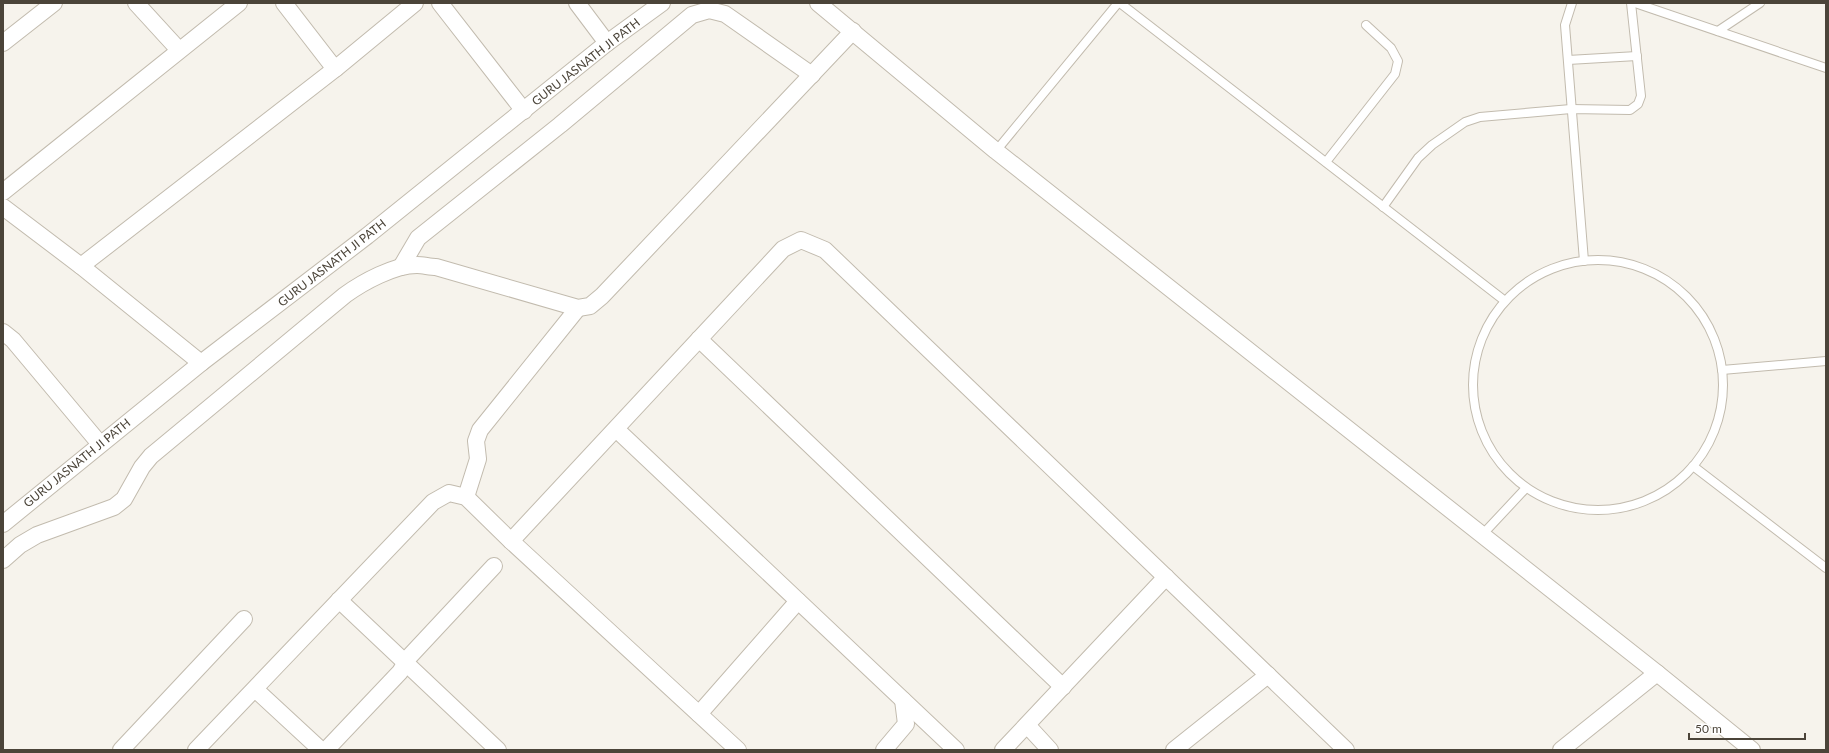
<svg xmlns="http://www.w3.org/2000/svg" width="1829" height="753" viewBox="0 0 1829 753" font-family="Lato,sans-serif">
	<rect width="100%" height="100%" fill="#f6f3ec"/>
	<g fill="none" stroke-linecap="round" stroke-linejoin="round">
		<defs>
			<g id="lane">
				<polyline points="1120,3 1505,301"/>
				<polyline points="1572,3 1565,25 1584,261"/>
				<polyline points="1635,3 1826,68"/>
				<polyline points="1718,31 1760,3"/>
				<polyline points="1568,60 1637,56"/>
				<polyline points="996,151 1118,3"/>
				<polyline points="1326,162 1395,74 1398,61 1391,48 1366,25"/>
				<polyline points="1383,207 1418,158 1432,145 1465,122 1480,117 1571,109 1630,110 1638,104 1641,96 1631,3"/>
				<circle cx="1598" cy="385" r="125"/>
				<polyline points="1722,370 1826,361"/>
				<polyline points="1693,466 1826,568"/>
				<polyline points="1482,535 1526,488"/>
			</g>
			<g id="street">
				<polyline points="136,3 179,50"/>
				<polyline points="284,3 335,69"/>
				<polyline points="440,3 524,111"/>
				<polyline points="577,3 607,43"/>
				<polyline points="818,3 996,151 1657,673 1752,750"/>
				<polyline points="3,43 54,3"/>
				<polyline points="3,192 239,3"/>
				<polyline points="3,207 81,266 201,363"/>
				<polyline points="81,266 335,69 415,3"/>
				<polyline points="401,267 418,238 560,125 692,15 709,10 725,14 812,75"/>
				<polyline points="3,332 13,340 100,444"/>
				<polyline points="699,339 1063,687"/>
				<polyline points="616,429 956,750"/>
				<polyline points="466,497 478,459 476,441 480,430 578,308"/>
				<polyline points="3,524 201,363 367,236 607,43 662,3"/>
				<polyline points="511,541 783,249 801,240 825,250 1346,750"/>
				<path d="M3,560l17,-15 17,-10 77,-28 10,-8 18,-32 9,-11 194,-161c18,-13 49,-30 72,-30 6,0 13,2 19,2l142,41 12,-2 12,-10 251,-265"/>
				<polyline points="339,600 498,750"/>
				<polyline points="255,689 321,750"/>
				<polyline points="699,714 798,601"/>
				<polyline points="1027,725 1050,750"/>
				<polyline points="121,750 244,619"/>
				<polyline points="196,750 433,502 449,493 466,497 511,541 738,750"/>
				<polyline points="326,750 400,672 409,657 494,566"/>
				<polyline points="884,750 906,724 903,700"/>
				<polyline points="1003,750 1166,577"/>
				<polyline points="1174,750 1268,675"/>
				<polyline points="1561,750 1657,673"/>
			</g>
		</defs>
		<use href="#lane" stroke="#c2bbae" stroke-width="10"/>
		<use href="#street" stroke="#c2bbae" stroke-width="18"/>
		<use href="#lane" stroke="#fff" stroke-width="8"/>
		<use href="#street" stroke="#fff" stroke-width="16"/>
	</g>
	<g text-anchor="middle" stroke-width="3" stroke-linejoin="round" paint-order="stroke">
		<g font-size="12" fill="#4b4439" stroke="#fff">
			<text transform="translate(586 62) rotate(-38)" y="4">GURU JASNATH JI PATH</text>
			<text transform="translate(332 263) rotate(-38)" y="4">GURU JASNATH JI PATH</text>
			<text transform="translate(77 463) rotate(-39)" y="4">GURU JASNATH JI PATH</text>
		</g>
	</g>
	<rect width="1829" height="753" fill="none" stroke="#4b4439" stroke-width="8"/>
	<path d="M1689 733v6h116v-6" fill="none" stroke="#4b4439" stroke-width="2"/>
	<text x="1695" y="733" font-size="12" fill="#4b4439" stroke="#ffffff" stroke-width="3" paint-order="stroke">50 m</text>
</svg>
